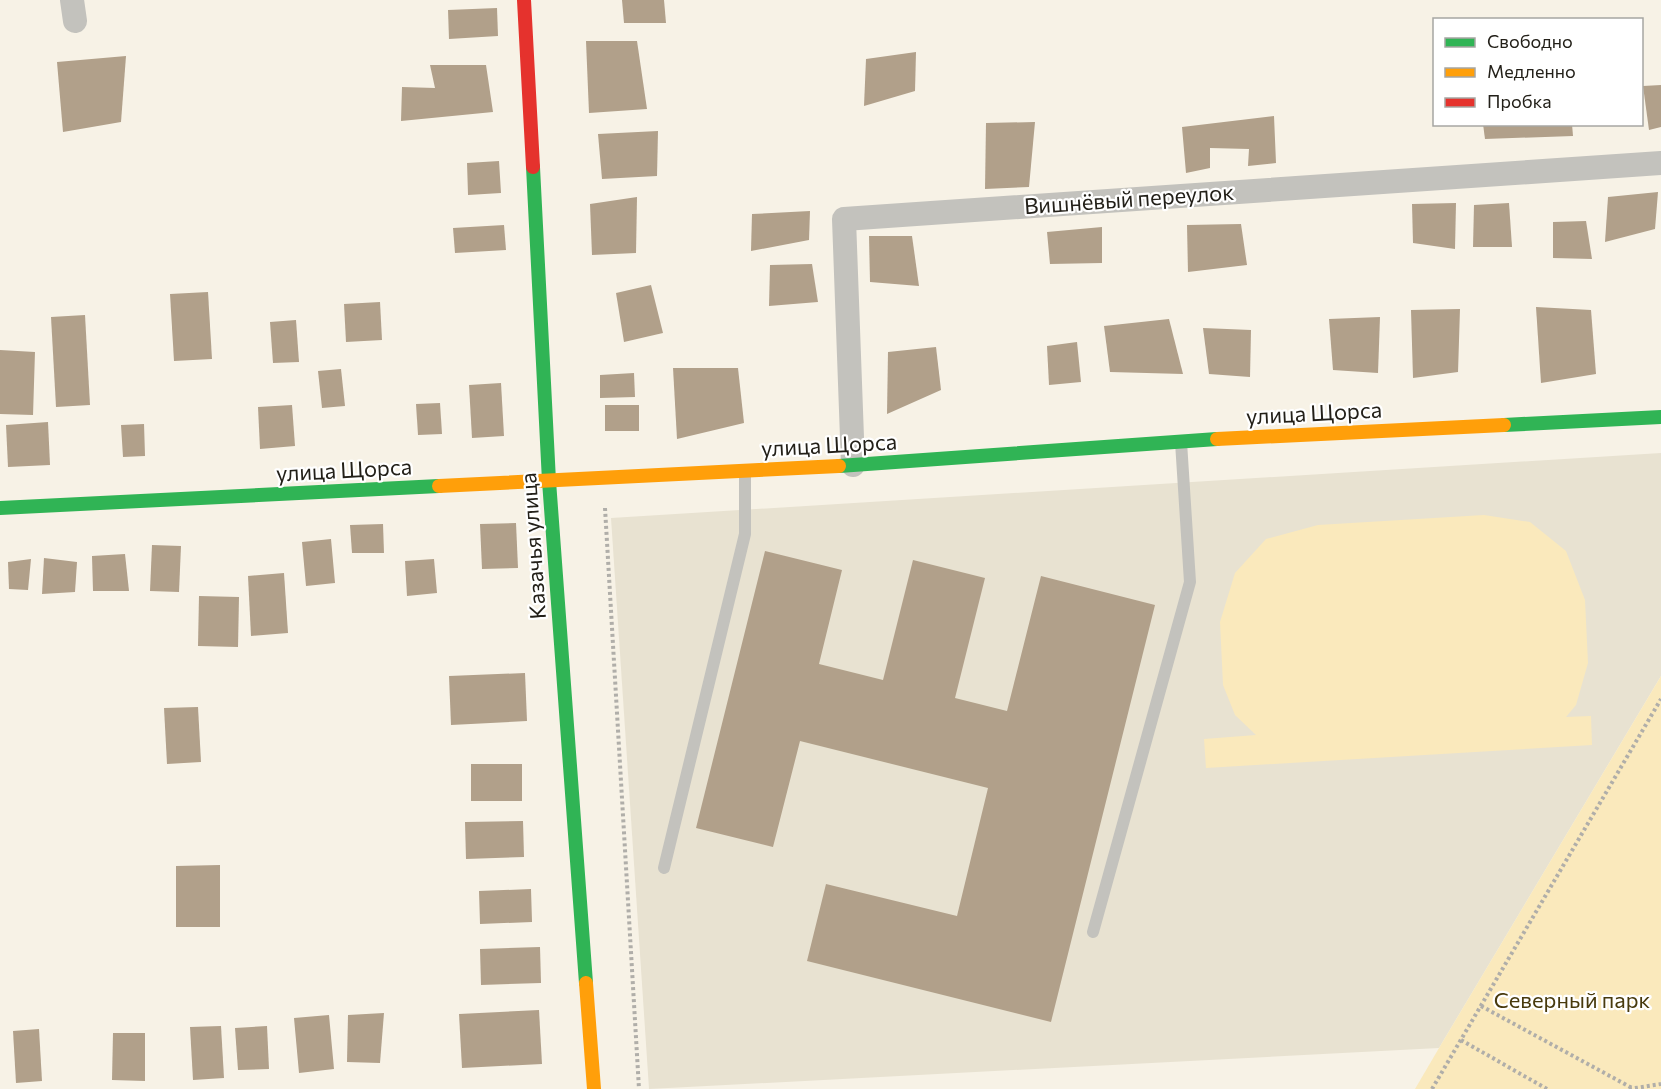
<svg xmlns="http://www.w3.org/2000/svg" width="1661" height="1089" viewBox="0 0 1661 1089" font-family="Commissioner,sans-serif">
	<rect width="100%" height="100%" fill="#f7f2e6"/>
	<polygon fill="#e8e2d1" points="1661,453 1661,676 1439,1048 649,1089 611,518"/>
	<g fill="#fae9bc">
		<polygon points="1484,515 1530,522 1566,551 1585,600 1588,663 1576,705 1566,717 1591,716 1592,745 1206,768 1204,739 1256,735 1235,715 1223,685 1220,622 1235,573 1266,539 1318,525"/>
		<polygon points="1661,676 1661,1089 1415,1089 1439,1048"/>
	</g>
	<g fill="#b1a08a">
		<polygon points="622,0 664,0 666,23 624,23"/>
		<polygon points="497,8 498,36 449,39 448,10"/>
		<polygon points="586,41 637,41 647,109 589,113"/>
		<polygon points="916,52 915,91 864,106 866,59"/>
		<polygon points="126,56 121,122 63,132 57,62"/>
		<polygon points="430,65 486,65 493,112 401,121 402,87 435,88"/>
		<polygon points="1661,85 1661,127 1649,130 1643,86"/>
		<polygon points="1274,116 1276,163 1248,166 1249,149 1210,148 1210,168 1186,173 1182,127"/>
		<polygon points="1035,122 1029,187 985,189 986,123"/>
		<polygon points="1483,124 1572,124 1573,136 1485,139"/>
		<polygon points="658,131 657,176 602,179 598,134"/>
		<polygon points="499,161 501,193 468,195 467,163"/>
		<polygon points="1658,192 1655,229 1605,242 1608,197"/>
		<polygon points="637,197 636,253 592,255 590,204"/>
		<polygon points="1456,203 1455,249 1413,243 1412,204"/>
		<polygon points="1509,203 1512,247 1473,247 1474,205"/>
		<polygon points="810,211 809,240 751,251 752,214"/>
		<polygon points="1586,221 1592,259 1553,258 1553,222"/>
		<polygon points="1241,224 1247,265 1188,272 1187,225"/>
		<polygon points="504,225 506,250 455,253 453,228"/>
		<polygon points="1102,227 1102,263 1050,264 1047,232"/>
		<polygon points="869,236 912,236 919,286 870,282"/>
		<polygon points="812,264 818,302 769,306 770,265"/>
		<polygon points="651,285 663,333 624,342 616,293"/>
		<polygon points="208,292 212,359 174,361 170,294"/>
		<polygon points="380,302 382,340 346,342 344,304"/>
		<polygon points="1536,307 1591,310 1596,374 1541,383"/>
		<polygon points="1460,309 1458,372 1413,378 1411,310"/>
		<polygon points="85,315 90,405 56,407 51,317"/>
		<polygon points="1380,317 1378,373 1333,370 1329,319"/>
		<polygon points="1169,319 1183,374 1110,372 1104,326"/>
		<polygon points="296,320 299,362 273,363 270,322"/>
		<polygon points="1203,328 1251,330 1250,377 1209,374"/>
		<polygon points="1077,342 1081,382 1049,385 1047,346"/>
		<polygon points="936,347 941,390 887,414 888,352"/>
		<polygon points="0,350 35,352 33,415 0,414"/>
		<polygon points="673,368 738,368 744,423 677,439"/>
		<polygon points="341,369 345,406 322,408 318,371"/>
		<polygon points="634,373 635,397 600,398 600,375"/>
		<polygon points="501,383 504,436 472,438 469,385"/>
		<polygon points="440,403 442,434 418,435 416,404"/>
		<polygon points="292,405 295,446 260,449 258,407"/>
		<rect x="605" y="405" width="34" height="26"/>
		<polygon points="48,422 50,465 8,467 6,425"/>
		<polygon points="144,424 145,456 123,457 121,425"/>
		<polygon points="516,523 518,568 482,569 480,524"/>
		<polygon points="383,524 384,553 352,553 350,525"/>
		<polygon points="331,539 335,583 306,586 302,542"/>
		<polygon points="152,545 181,546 179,592 150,591"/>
		<polygon points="765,551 842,570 819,664 883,680 913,560 985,578 955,698 1007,711 1041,576 1155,605 1051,1022 807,961 826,884 957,916 988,788 800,741 773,847 696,828"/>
		<polygon points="125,554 129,591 93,591 92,556"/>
		<polygon points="44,558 77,562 75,592 42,594"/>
		<polygon points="31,559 28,590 9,589 8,562"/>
		<polygon points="434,559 437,593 407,596 405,561"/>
		<polygon points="284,573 288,633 251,636 248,576"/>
		<polygon points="199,596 239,597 238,647 198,646"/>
		<polygon points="525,673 527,721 451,725 449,676"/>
		<polygon points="198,707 201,762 167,764 164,708"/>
		<rect x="471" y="764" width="51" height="37"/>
		<polygon points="523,821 524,857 466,859 465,822"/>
		<polygon points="220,865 220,927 176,927 176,866"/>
		<polygon points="531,889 532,922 480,924 479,891"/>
		<polygon points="540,947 541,983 481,985 480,949"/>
		<polygon points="539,1010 542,1064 462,1068 459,1014"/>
		<polygon points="384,1013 380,1063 347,1062 348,1015"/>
		<polygon points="329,1015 334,1069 299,1073 294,1018"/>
		<polygon points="221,1026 224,1078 193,1080 190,1027"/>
		<polygon points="267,1026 269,1069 238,1070 235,1028"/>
		<polygon points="39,1029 42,1081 16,1083 13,1031"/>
		<polygon points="113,1033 145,1033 145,1081 112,1080"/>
	</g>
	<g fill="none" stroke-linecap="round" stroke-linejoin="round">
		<g stroke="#b0aea9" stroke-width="4" stroke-dasharray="3 3" stroke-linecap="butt">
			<polyline points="605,508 639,1089"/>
			<polyline points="1481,1006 1632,1088"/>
			<polyline points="1461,1040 1547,1089"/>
			<polyline points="1432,1089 1661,699"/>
			<polyline points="1629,1089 1661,1084"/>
		</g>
		<g stroke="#c3c2bd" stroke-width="12">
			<polyline points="664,868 745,534 745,472"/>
			<polyline points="1093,932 1190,582 1181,442"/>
		</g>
		<g stroke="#c3c2bd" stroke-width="24">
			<polyline points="72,0 75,21"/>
			<polyline points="853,465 844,219 1661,163"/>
		</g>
		<g stroke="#30b455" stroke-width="14">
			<polyline points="533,167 549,481 586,983"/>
			<polyline points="1504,425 1661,417"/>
			<polyline points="839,466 1217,439"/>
			<polyline points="0,508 439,486"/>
		</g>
		<g stroke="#ff9f0a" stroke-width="14">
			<polyline points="1217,439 1504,425"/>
			<polyline points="439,486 839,466"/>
			<polyline points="586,983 594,1089"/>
		</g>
		<polyline stroke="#e5322d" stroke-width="14" points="524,0 533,167"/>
	</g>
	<g text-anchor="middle" stroke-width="4.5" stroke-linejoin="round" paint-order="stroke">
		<g font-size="22" fill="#232019" stroke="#fff">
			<text transform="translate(1129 199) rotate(-4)" y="8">Вишнёвый переулок</text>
			<text transform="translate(1314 413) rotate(-3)" y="8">улица Щорса</text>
			<text transform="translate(829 445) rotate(-3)" y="8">улица Щорса</text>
			<text transform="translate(344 470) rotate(-3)" y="8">улица Щорса</text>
			<text transform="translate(533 546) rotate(-94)" y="8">Казачья улица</text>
		</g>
		<g font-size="22" fill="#483a0d" stroke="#fff">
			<text x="1572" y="1008">Северный парк</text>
		</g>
	</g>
	<rect x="1433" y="18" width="210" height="108" fill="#ffffff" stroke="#a7a6a3" stroke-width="1.5"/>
	<rect x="1445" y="38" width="30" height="9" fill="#30b455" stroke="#a7a6a3" stroke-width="1.5"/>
	<text x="1487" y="48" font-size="18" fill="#232019">Свободно</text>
	<rect x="1445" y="68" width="30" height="9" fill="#ff9f0a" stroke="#a7a6a3" stroke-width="1.5"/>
	<text x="1487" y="78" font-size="18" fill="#232019">Медленно</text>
	<rect x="1445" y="98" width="30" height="9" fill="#e5322d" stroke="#a7a6a3" stroke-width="1.5"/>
	<text x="1487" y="108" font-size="18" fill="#232019">Пробка</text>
</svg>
